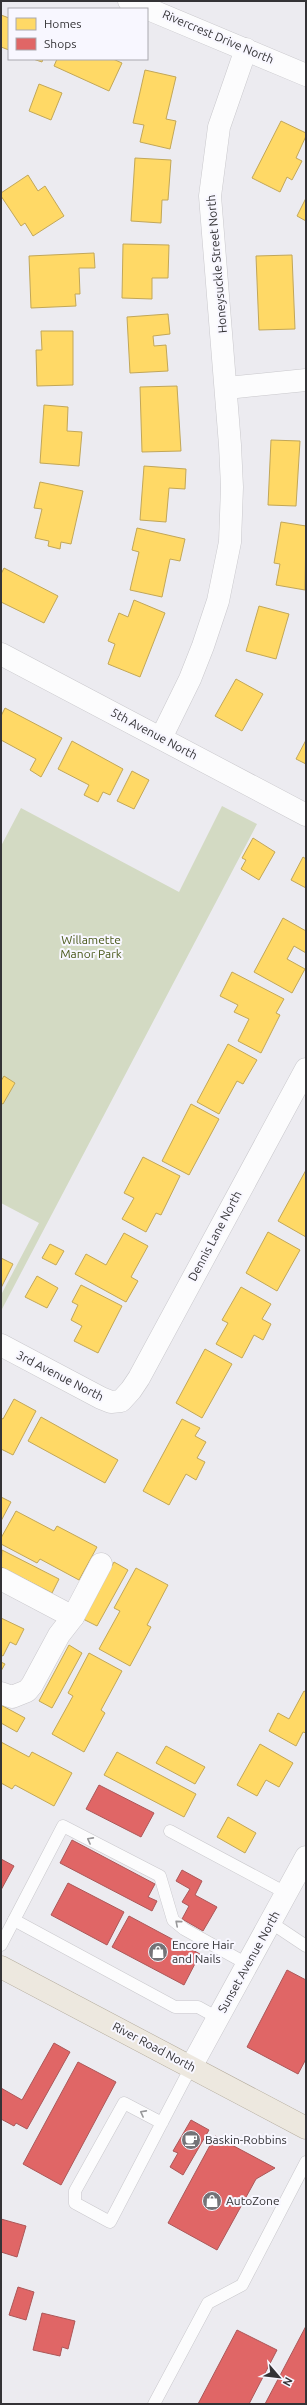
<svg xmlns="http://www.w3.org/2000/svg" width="307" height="2405" viewBox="0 0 307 2405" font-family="Ubuntu,sans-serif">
	<rect width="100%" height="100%" fill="#ecebf0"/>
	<polygon fill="#d3dac3" points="222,806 257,824 1,1311 1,1295 39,1223 1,1203 1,846 21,808 179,892"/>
	<g fill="#ffd966" stroke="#c2a758">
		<polygon points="1,15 9,18 9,50 1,47"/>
		<polygon points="33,59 43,59 42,62"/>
		<polygon points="57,59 113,59 122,63 109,91 54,66"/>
		<polygon points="145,70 176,77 166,119 176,121 170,149 140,142 144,125 133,123"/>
		<polygon points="39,84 62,93 51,120 29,111"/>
		<polygon points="281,121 306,133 306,136 296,158 302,161 292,180 287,177 280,192 252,178"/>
		<polygon points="135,158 171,160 168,200 162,200 161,223 131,221"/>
		<polygon points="28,175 38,191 45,186 64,216 33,236 25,223 21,226 1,196 1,193"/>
		<polygon points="306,198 306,221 297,216"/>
		<polygon points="123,244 169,245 168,278 152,278 152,299 122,298"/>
		<polygon points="94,253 95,268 79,268 80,294 75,294 76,306 31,308 29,256"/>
		<polygon points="292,255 295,329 259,330 256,256"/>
		<polygon points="168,314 170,334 153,336 154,346 166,345 168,371 130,373 127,317"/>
		<polygon points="41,331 73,331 73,385 37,386 36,350 42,350"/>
		<polygon points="177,386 181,451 142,452 140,387"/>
		<polygon points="44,405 68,407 67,431 82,432 79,466 40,463"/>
		<polygon points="271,440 300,441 296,506 268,505"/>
		<polygon points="144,466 186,469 185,489 169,488 166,522 140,520"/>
		<polygon points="40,482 83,491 71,544 61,542 60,549 48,546 49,541 35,538 42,509 34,508"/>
		<polygon points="281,522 306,526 305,590 276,585 280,564 274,563"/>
		<polygon points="137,528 185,539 180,561 170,559 162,597 130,590 139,552 132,550"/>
		<polygon points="4,568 58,596 44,623 1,602 1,574"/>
		<polygon points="134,600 165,613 140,677 108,664 115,644 108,641 119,613 128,617"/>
		<polygon points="259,606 289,614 276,659 246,651"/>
		<polygon points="236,679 263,694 242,731 215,716"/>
		<polygon points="5,708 62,738 41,777 30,770 36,759 1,740 1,716"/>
		<polygon points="306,740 306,764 296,759"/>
		<polygon points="72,741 123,769 110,795 103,792 98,802 84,795 89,785 58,769"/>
		<polygon points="132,771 149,780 134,809 117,801"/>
		<polygon points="253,838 275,852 259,880 241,869 246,860 242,858"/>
		<polygon points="303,857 306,859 306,888 291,880"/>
		<polygon points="283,918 306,931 306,953 294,946 287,959 305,969 292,993 254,972"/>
		<polygon points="232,972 284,999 276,1013 280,1015 261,1053 238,1041 249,1019 234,1012 238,1005 220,996"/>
		<polygon points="228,1044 257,1060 243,1084 237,1081 219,1114 197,1102"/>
		<polygon points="4,1076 15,1083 3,1104 1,1103 1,1081"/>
		<polygon points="191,1104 219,1119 189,1175 162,1161"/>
		<polygon points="143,1157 180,1176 161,1215 156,1213 146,1232 122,1219 134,1198 124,1193"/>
		<polygon points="306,1170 306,1237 278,1221"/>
		<polygon points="268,1232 300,1250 277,1291 246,1273"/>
		<polygon points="124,1233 148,1246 131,1277 138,1281 126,1302 75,1274 86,1254 106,1265"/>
		<polygon points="50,1244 64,1251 56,1265 42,1258"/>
		<polygon points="1,1258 13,1264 1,1288"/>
		<polygon points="37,1276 58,1288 47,1308 25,1297"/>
		<polygon points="81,1285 122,1306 98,1353 74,1341 82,1326 71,1320 78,1305 72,1302"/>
		<polygon points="241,1287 271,1304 262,1319 271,1324 263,1340 254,1335 242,1358 216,1344 228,1323 222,1320"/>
		<polygon points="205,1349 232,1364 202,1418 176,1403"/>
		<polygon points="14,1399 36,1411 13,1455 1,1449 1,1418 3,1419"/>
		<polygon points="41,1417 118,1460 105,1483 28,1441"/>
		<polygon points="182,1419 200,1428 195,1436 206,1442 197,1458 205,1462 196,1480 186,1474 169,1505 143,1491"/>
		<polygon points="1,1497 11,1502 1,1521"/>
		<polygon points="16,1511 54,1531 57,1526 97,1547 79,1580 40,1559 37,1563 1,1544 1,1538"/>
		<polygon points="2,1550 59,1579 52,1593 1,1567"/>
		<polygon points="114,1562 128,1570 97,1626 83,1619"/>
		<polygon points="136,1568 168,1585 147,1625 151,1627 130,1666 99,1649 120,1611 114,1608"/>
		<polygon points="1,1618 24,1629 16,1645 10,1642 3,1656 1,1655"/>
		<polygon points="69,1645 82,1653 52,1708 39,1701"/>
		<polygon points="89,1653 122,1671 101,1710 105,1713 84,1752 52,1734 73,1696 68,1693"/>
		<polygon points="1,1662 5,1664 1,1671"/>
		<polygon points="304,1691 306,1692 306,1733 303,1732 296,1746 269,1731 278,1713 289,1719"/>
		<polygon points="1,1705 25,1718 17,1732 1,1723"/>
		<polygon points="1,1742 29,1757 32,1752 72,1773 54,1806 15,1785 12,1789 1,1783"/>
		<polygon points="260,1744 293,1763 279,1787 266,1780 257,1796 237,1785"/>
		<polygon points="166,1746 205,1767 195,1784 156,1763"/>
		<polygon points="117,1752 196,1794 184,1817 104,1775"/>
		<polygon points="228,1817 256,1833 245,1853 217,1837"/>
	</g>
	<g fill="#e06666" stroke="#ac5758">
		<polygon points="99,1785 154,1813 141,1837 86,1809"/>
		<polygon points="72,1840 155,1884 148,1897 157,1901 152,1911 60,1863"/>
		<polygon points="1,1859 14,1866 1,1890"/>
		<polygon points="182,1870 202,1881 195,1895 217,1907 203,1931 182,1919 189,1906 182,1902 190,1889 176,1881"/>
		<polygon points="68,1883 124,1912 107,1945 51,1915"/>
		<polygon points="129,1916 200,1954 184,1985 112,1947"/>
		<polygon points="287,1970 306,1980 306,2059 298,2074 247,2047"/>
		<polygon points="54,2043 70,2052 27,2129 16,2123 14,2126 1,2119 1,2088 22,2100"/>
		<polygon points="78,2062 116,2082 61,2185 23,2164"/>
		<polygon points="191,2120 209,2130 183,2175 170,2167 178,2153 173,2151"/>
		<polygon points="215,2136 275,2168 256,2179 217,2250 168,2223"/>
		<polygon points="1,2219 26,2226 17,2257 1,2252"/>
		<polygon points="18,2287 34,2292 26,2320 9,2315"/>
		<polygon points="42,2313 75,2321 68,2349 62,2347 60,2356 33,2350"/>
		<polygon points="306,2326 306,2404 265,2404"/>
		<polygon points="237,2330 277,2350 249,2404 198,2404"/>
	</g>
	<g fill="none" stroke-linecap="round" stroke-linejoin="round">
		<defs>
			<g id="service">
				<polyline points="170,1831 286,1893"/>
				<polyline points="14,1920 175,2007 198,2007 218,2018"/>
				<polyline points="270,1922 306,1946"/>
				<polyline points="1,1945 63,1826 160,1876 173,1920 184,1929 247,1964"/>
				<polyline points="162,2123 124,2103 75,2191 75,2203 110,2222 191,2067"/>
				<polyline points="154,2404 208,2303 242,2285 306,2162"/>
			</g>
			<g id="minor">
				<polyline points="129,1 306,75"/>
				<polyline points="227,388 306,380"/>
				<polyline points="1,654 306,815"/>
				<polyline points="161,738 190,679 203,646 218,601 230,542 232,487 230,445 210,196 219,127 246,49"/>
				<polyline points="1,1345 101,1398 111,1402 121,1401 131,1390 139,1378 306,1069"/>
				<polyline points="1,1579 73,1617"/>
				<polyline points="1,1693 12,1697 27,1691 32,1685 59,1635 73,1617 101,1564"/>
				<polyline points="191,2067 306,1857"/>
			</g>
			<polyline id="primary" points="1,1967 306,2128"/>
		</defs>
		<use href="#service" stroke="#c9c8cc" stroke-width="13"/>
		<use href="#minor" stroke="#c9c8cc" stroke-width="23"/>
		<use href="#primary" stroke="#b5ad9e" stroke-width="23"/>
		<use href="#service" stroke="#fcfcfd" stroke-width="12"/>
		<use href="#minor" stroke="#fcfcfd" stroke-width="22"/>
		<use href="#primary" stroke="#ede8df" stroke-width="22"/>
	</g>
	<defs><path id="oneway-chevron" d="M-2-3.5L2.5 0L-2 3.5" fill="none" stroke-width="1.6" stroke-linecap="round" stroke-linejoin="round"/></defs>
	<g stroke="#98989a">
		<use href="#oneway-chevron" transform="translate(90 1840) rotate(-152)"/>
		<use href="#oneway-chevron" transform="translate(178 1923) rotate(-139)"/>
		<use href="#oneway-chevron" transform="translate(143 2113) rotate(-152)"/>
	</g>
	<defs>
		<symbol id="shop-disc" viewBox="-11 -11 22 22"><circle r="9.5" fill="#747377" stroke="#f8f7ff"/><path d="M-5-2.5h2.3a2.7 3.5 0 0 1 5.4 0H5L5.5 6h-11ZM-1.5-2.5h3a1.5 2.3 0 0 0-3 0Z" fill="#fff"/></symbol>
		<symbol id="cafe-disc" viewBox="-11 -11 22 22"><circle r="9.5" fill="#747377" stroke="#f8f7ff"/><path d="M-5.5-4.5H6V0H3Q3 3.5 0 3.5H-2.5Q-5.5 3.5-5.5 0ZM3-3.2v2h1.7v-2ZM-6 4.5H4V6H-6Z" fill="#fff"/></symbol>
	</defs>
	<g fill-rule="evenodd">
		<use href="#shop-disc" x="147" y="1941" width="22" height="22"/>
		<use href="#cafe-disc" x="180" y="2129" width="22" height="22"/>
		<use href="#shop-disc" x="201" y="2190" width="22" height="22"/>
	</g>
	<g text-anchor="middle" stroke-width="4" stroke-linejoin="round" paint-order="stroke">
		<g font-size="12" fill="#343336" stroke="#f8f7ff">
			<text transform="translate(218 37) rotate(23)" y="4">Rivercrest Drive North</text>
			<text transform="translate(217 264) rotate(-95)" y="4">Honeysuckle Street North</text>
			<text transform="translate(154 734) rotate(28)" y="4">5th Avenue North</text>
			<text transform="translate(215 1236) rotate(-62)" y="4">Dennis Lane North</text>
			<text transform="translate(60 1376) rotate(27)" y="4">3rd Avenue North</text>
			<text transform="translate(249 1962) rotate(-61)" y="4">Sunset Avenue North</text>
			<text transform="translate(154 2047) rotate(28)" y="4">River Road North</text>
		</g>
		<g font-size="12" fill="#49581a" stroke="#f8f7ff">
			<text x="91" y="944">Willamette<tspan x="91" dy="14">Manor Park</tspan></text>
		</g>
		<g font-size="12" fill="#343336" stroke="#f8f7ff" text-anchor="start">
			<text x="172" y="1949">Encore Hair<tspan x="172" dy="14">and Nails</tspan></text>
			<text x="205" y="2144">Baskin-Robbins</text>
			<text x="226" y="2205">AutoZone</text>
		</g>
	</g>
	<rect width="307" height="2405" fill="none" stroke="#343336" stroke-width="4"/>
	<rect x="8" y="8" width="140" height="52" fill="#f8f7ff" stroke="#aaa9af"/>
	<rect x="16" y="18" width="20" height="12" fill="#ffd966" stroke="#aaa9af"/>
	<text x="44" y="28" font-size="12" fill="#343336">Homes</text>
	<rect x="16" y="38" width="20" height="12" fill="#e06666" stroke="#aaa9af"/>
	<text x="44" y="48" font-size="12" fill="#343336">Shops</text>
	<g transform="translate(279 2377) rotate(118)" stroke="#f8f7ff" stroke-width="3" paint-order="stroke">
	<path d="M0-3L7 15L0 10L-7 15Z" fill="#343336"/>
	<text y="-6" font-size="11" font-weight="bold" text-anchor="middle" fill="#343336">N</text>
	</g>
</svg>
